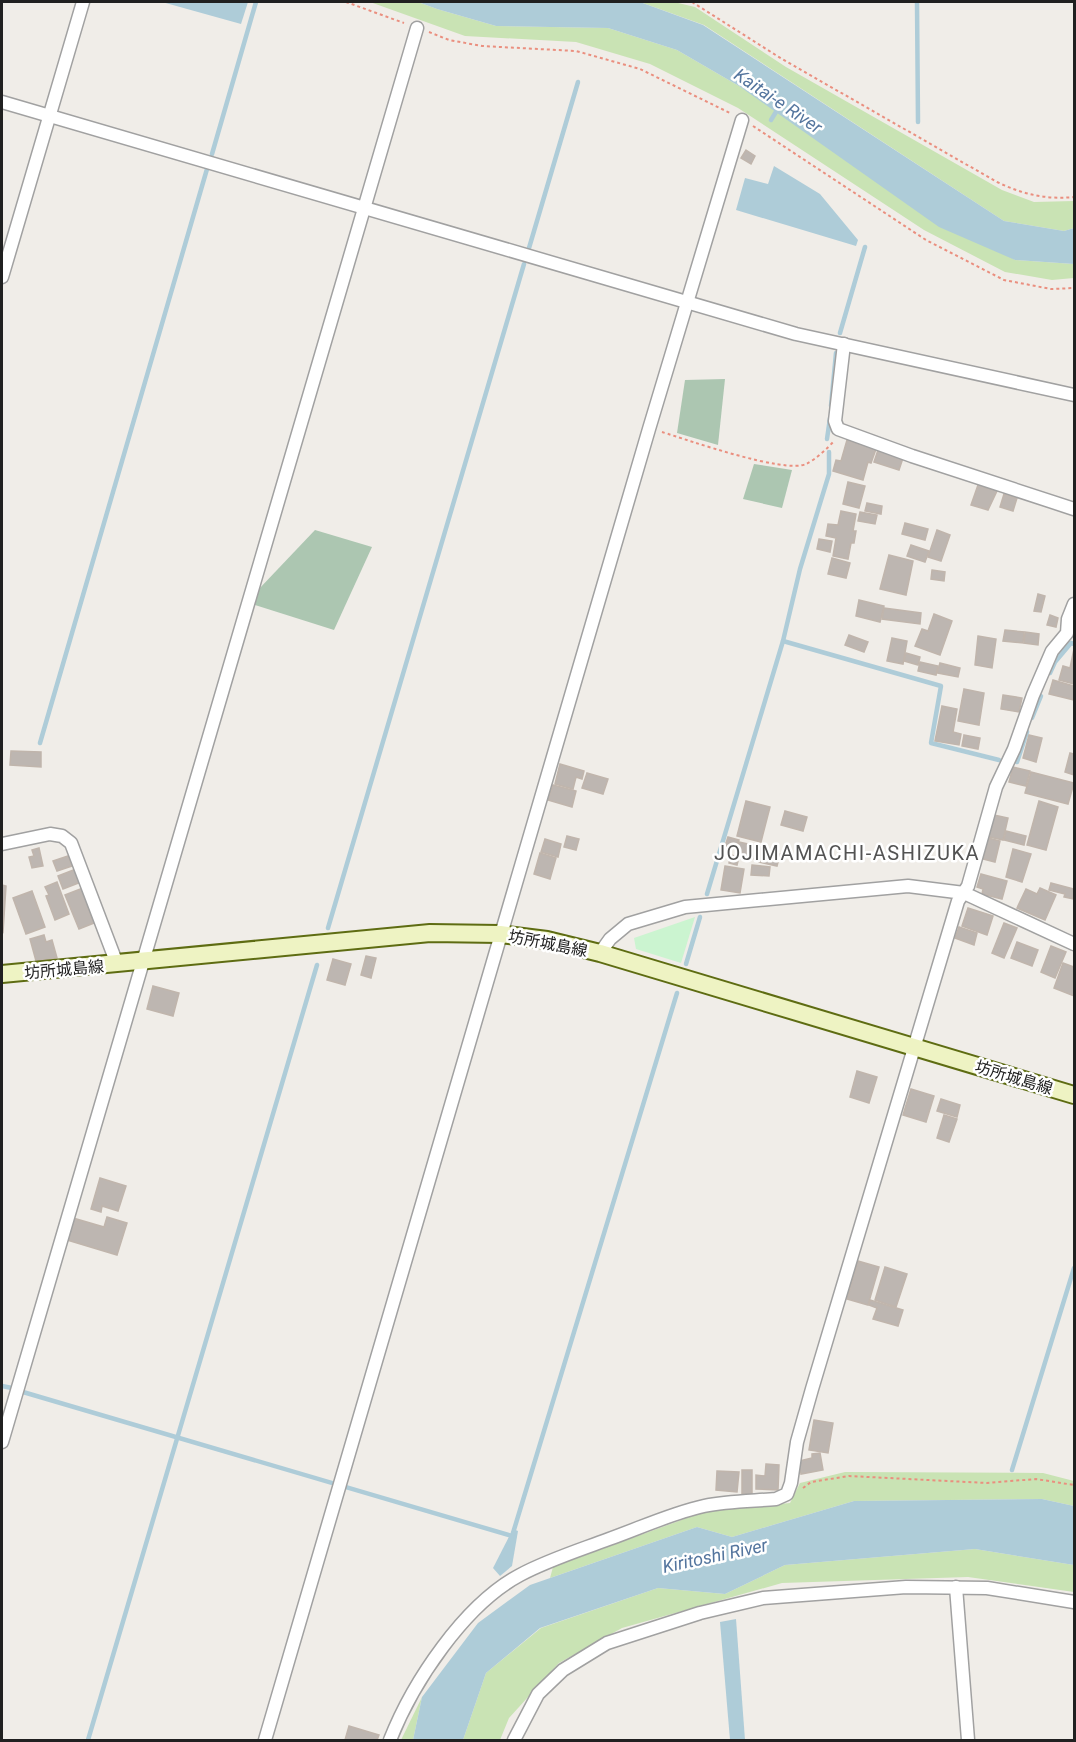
<svg xmlns="http://www.w3.org/2000/svg" width="1076" height="1742" viewBox="0 0 1076 1742" font-family="Roboto,'Noto Sans JP',sans-serif">
	<rect width="100%" height="100%" fill="#f0ede8"/>
	<g fill="#c9e3b4">
		<polygon points="370,2 418,2 437,9 496,26 608,28 677,50 739,86 1015,260 1074,264 1074,278 1052,280 1005,272 924,230 738,108 650,64 576,42 465,36"/>
		<polygon points="640,2 674,2 695,7 786,67 1002,190 1034,202 1074,201 1074,228 1064,231 1004,221 704,25"/>
		<polygon points="845,1472 1043,1473 1074,1481 1074,1506 1042,1499 854,1501 732,1537 697,1527 550,1578 553,1567 706,1511 790,1503 800,1483"/>
		<polygon points="975,1549 1074,1565 1074,1592 968,1577 782,1583 622,1628 559,1663 509,1718 500,1740 463,1740 486,1673 541,1628 658,1588 725,1594 785,1565"/>
		<polygon points="422,1697 413,1740 401,1740"/>
	</g>
	<g fill="#acc6b1">
		<polygon points="725,379 718,445 677,433 685,380"/>
		<polygon points="754,464 792,470 782,508 743,499"/>
		<polygon points="315,530 372,547 334,630 255,605 258,590"/>
	</g>
	<polygon fill="#cbf4d0" points="695,917 681,963 636,949 634,938"/>
	<g fill="#aeccd8">
		<polygon points="162,2 248,2 241,24"/>
		<polygon points="418,2 640,2 703,25 1004,221 1064,231 1074,228 1074,264 1015,260 939,227 739,86 677,50 608,28 496,26 437,9"/>
		<polygon points="774,166 820,194 858,240 856,246 736,210 745,178 768,184"/>
		<polygon points="1042,1499 1074,1506 1074,1565 975,1549 785,1565 725,1594 658,1588 540,1628 486,1673 463,1740 413,1740 422,1697 478,1623 530,1585 697,1527 732,1537 854,1501"/>
		<polygon points="513,1529 518,1531 512,1566 500,1576 493,1568"/>
		<polygon points="736,1619 745,1740 730,1740 720,1622"/>
	</g>
	<g fill="none" stroke-linecap="round" stroke-linejoin="round">
		<g stroke="#aeccd8" stroke-width="4.5">
			<polyline points="917,2 918,122"/>
			<polyline points="771,120 779,107"/>
			<polyline points="212,154 256,2"/>
			<polyline points="529,248 578,82"/>
			<polyline points="840,333 865,247"/>
			<polyline points="831,406 836,353"/>
			<polyline points="827,439 830,418"/>
			<polyline points="783,641 941,686 931,743 999,760"/>
			<polyline points="1050,673 1055,662 1071,643 1074,644"/>
			<polyline points="1032,718 1041,696"/>
			<polyline points="40,743 207,169"/>
			<polyline points="1017,762 1027,732"/>
			<polyline points="707,894 783,641 800,569 829,474 829,452"/>
			<polyline points="328,928 524,264"/>
			<polyline points="686,964 700,917"/>
			<polyline points="2,1386 12,1388"/>
			<polyline points="23,1392 512,1536 511,1539"/>
			<polyline points="1012,1470 1074,1268"/>
			<polyline points="513,1533 677,993"/>
			<polyline points="88,1740 317,965"/>
		</g>
	</g>
	<g fill="#bdb6b1" stroke="#c0b5ac" stroke-width="1.5">
		<polygon points="746,150 755,156 751,164 741,158"/>
		<polygon points="847,440 876,449 871,463 868,462 863,480 833,471 836,460 841,461"/>
		<polygon points="878,450 903,458 899,470 874,462"/>
		<polygon points="848,482 865,486 859,508 843,504"/>
		<polygon points="978,485 997,491 988,510 971,505"/>
		<polygon points="1004,494 1017,498 1013,511 1000,507"/>
		<polygon points="867,503 882,506 881,514 865,511"/>
		<polygon points="841,511 856,514 853,531 856,531 854,543 851,543 848,559 833,556 836,538 826,536 828,524 838,525"/>
		<polygon points="860,512 877,515 875,524 858,521"/>
		<polygon points="905,523 928,529 925,540 902,534"/>
		<polygon points="937,530 950,535 941,561 928,557"/>
		<polygon points="819,539 832,541 830,552 817,549"/>
		<polygon points="911,545 929,551 925,562 907,556"/>
		<polygon points="889,555 913,561 906,595 880,589"/>
		<polygon points="832,558 850,563 846,578 828,574"/>
		<polygon points="932,570 945,572 944,581 931,579"/>
		<polygon points="1038,594 1045,596 1041,612 1034,611"/>
		<polygon points="859,600 884,606 880,622 856,616"/>
		<polygon points="884,608 921,613 920,624 882,619"/>
		<polygon points="934,614 952,621 940,655 915,646 922,629 928,631"/>
		<polygon points="1050,615 1058,618 1056,627 1047,625"/>
		<polygon points="1005,630 1024,632 1023,643 1003,641"/>
		<polygon points="1025,632 1039,634 1038,645 1024,643"/>
		<polygon points="849,635 868,642 864,652 845,645"/>
		<polygon points="978,636 996,639 992,668 975,665"/>
		<polygon points="892,638 907,641 903,664 887,661"/>
		<polygon points="1074,649 1074,684 1059,680 1063,666 1070,668"/>
		<polygon points="906,653 920,657 918,665 904,661"/>
		<polygon points="920,662 938,666 936,675 918,671"/>
		<polygon points="940,663 960,668 958,677 937,673"/>
		<polygon points="1053,680 1074,686 1074,700 1049,694"/>
		<polygon points="964,689 984,693 979,725 958,721"/>
		<polygon points="1003,695 1022,698 1019,712 1001,709"/>
		<polygon points="942,706 957,709 953,732 961,734 959,745 935,741"/>
		<polygon points="964,735 980,738 978,749 962,746"/>
		<polygon points="1029,735 1042,738 1036,762 1023,758"/>
		<polygon points="11,751 41,752 41,767 10,765"/>
		<polygon points="1070,753 1074,754 1074,775 1065,772"/>
		<polygon points="560,764 584,771 582,779 576,777 573,789 555,784"/>
		<polygon points="1013,767 1030,771 1026,786 1009,782"/>
		<polygon points="1031,772 1074,783 1068,804 1025,793"/>
		<polygon points="587,773 608,779 603,794 582,788"/>
		<polygon points="553,785 576,791 572,807 548,800"/>
		<polygon points="746,801 770,807 761,842 737,836"/>
		<polygon points="1039,801 1058,807 1046,850 1027,845"/>
		<polygon points="785,811 807,817 803,831 781,825"/>
		<polygon points="994,815 1008,818 1003,840 989,837"/>
		<polygon points="1006,831 1026,836 1024,845 1004,840"/>
		<polygon points="567,836 579,839 576,850 564,847"/>
		<polygon points="728,837 739,840 736,849 725,846"/>
		<polygon points="988,838 1000,841 995,862 983,859"/>
		<polygon points="545,839 561,844 558,857 541,852"/>
		<polygon points="739,842 762,847 758,860 736,854"/>
		<polygon points="39,848 43,866 32,868 29,857 34,856 32,850"/>
		<polygon points="1013,849 1031,854 1022,882 1006,877"/>
		<polygon points="762,850 780,854 777,866 759,862"/>
		<polygon points="540,853 556,858 550,879 534,874"/>
		<polygon points="731,855 739,857 737,865 729,863"/>
		<polygon points="68,856 72,866 57,871 53,861"/>
		<polygon points="752,865 770,867 769,876 751,875"/>
		<polygon points="725,866 744,869 740,893 721,890"/>
		<polygon points="76,869 81,882 63,889 58,876"/>
		<polygon points="981,874 1007,881 1002,899 982,894 983,889 977,887"/>
		<polygon points="57,882 69,914 55,920 46,896 49,895 45,887"/>
		<polygon points="1051,883 1074,889 1074,899 1064,897 1065,894 1049,890"/>
		<polygon points="2,885 6,886 3,932 2,931"/>
		<polygon points="83,888 91,906 88,908 94,923 79,929 65,895"/>
		<polygon points="1040,888 1056,895 1045,920 1017,908 1026,889 1037,894"/>
		<polygon points="32,891 45,927 26,934 13,898"/>
		<polygon points="968,908 993,916 987,935 962,926"/>
		<polygon points="1004,923 1017,928 1004,958 992,953"/>
		<polygon points="959,927 977,933 974,945 955,938"/>
		<polygon points="44,935 46,942 52,940 57,958 36,961 30,939"/>
		<polygon points="1017,942 1038,950 1032,966 1011,958"/>
		<polygon points="1051,946 1066,952 1055,978 1041,972"/>
		<polygon points="366,956 376,958 371,978 361,975"/>
		<polygon points="333,959 351,964 345,985 327,980"/>
		<polygon points="1063,963 1074,967 1074,996 1054,988"/>
		<polygon points="153,986 179,993 173,1016 147,1009"/>
		<polygon points="857,1071 877,1077 869,1103 850,1097"/>
		<polygon points="911,1089 934,1096 926,1122 903,1115"/>
		<polygon points="941,1099 960,1105 957,1117 937,1111"/>
		<polygon points="944,1115 957,1119 949,1142 937,1138"/>
		<polygon points="100,1178 126,1186 118,1211 102,1206 101,1212 91,1209"/>
		<polygon points="107,1217 127,1223 117,1255 67,1240 73,1218 104,1227"/>
		<polygon points="858,1261 879,1267 868,1305 847,1299"/>
		<polygon points="885,1267 907,1274 896,1307 875,1300"/>
		<polygon points="870,1300 903,1310 898,1326 873,1319 877,1308 869,1305"/>
		<polygon points="814,1420 833,1423 828,1453 809,1450"/>
		<polygon points="820,1453 823,1470 801,1474 799,1461 812,1458 812,1454"/>
		<polygon points="766,1464 779,1465 778,1490 756,1489 756,1475 765,1476"/>
		<rect x="742" y="1470" width="10" height="24"/>
		<polygon points="717,1471 739,1472 737,1492 716,1490"/>
		<polygon points="349,1726 379,1735 377,1740 345,1740"/>
	</g>
	<g fill="none" stroke-linecap="round" stroke-linejoin="round">
		<defs>
			<g id="minor">
				<polyline points="2,102 796,334 1074,395"/>
				<polyline points="2,277 83,2"/>
				<polyline points="844,344 835,421 838,429 912,456 1074,509"/>
				<polyline points="2,844 50,834 62,836 71,843 117,964"/>
				<polyline points="600,953 610,939 628,924 685,907 908,886 964,893 1074,944"/>
				<polyline points="2,1442 417,28"/>
				<polyline points="956,1587 968,1740"/>
				<polyline points="265,1740 649,429 742,120"/>
				<path d="M390,1740c23,-58 74,-135 130,-165 28,-15 60,-25 89,-36 31,-11 63,-26 95,-33 23,-5 49,-5 72,-7l11,-5 4,-11 6,-41 15,-53 146,-488 10,-15 28,-99 18,-38 19,-54 19,-44 15,-18 1,-14 6,-15"/>
				<polyline points="514,1740 538,1694 563,1670 607,1643 700,1613 763,1598 906,1587 987,1588 1074,1602"/>
			</g>
			<polyline id="secondary" points="2,974 430,933 500,934 547,940 600,953 1074,1095"/>
		</defs>
		<use href="#minor" stroke="#a1a1a1" stroke-width="15"/>
		<use href="#secondary" stroke="#5e6c12" stroke-width="20"/>
		<g stroke="#ea8f7f" stroke-width="2" stroke-dasharray="3 3" stroke-linecap="butt">
			<polyline points="346,2 404,23"/>
			<path d="M692,2l90,57 215,123c25,12 50,18 77,15"/>
			<polyline points="429,32 449,40 482,46 576,51 640,69 730,113"/>
			<polyline points="753,126 926,240 1004,280 1051,289 1074,288"/>
			<path d="M662,432c26,8 122,42 144,32 9,-4 22,-16 28,-23"/>
			<polyline points="803,1488 811,1482 849,1476 987,1483 1036,1479 1074,1485"/>
		</g>
		<use href="#minor" stroke="#fff" stroke-width="12"/>
		<use href="#secondary" stroke="#eef3c3" stroke-width="16"/>
	</g>
	<g text-anchor="middle" stroke-width="5" stroke-linejoin="round" paint-order="stroke">
		<g font-size="16" fill="#202020" stroke="#fff">
			<text transform="translate(548 943) rotate(11)" y="6">坊所城島線</text>
			<text transform="translate(64 969) rotate(-5)" y="6">坊所城島線</text>
			<text transform="translate(1014 1077) rotate(17)" y="6">坊所城島線</text>
		</g>
		<g font-size="18" font-style="italic" fill="#54759e" stroke="#fff">
			<text transform="translate(778 101) rotate(34)" y="6">Kaitai-e River</text>
			<text transform="translate(715 1556) rotate(-12)" y="6">Kiritoshi River</text>
		</g>
		<g font-size="20" letter-spacing="1.5" fill="#535353" stroke="#fff">
			<text x="847" y="860">JOJIMAMACHI-ASHIZUKA</text>
		</g>
	</g>
	<rect width="1076" height="1742" fill="none" stroke="#202020" stroke-width="6"/>
</svg>
